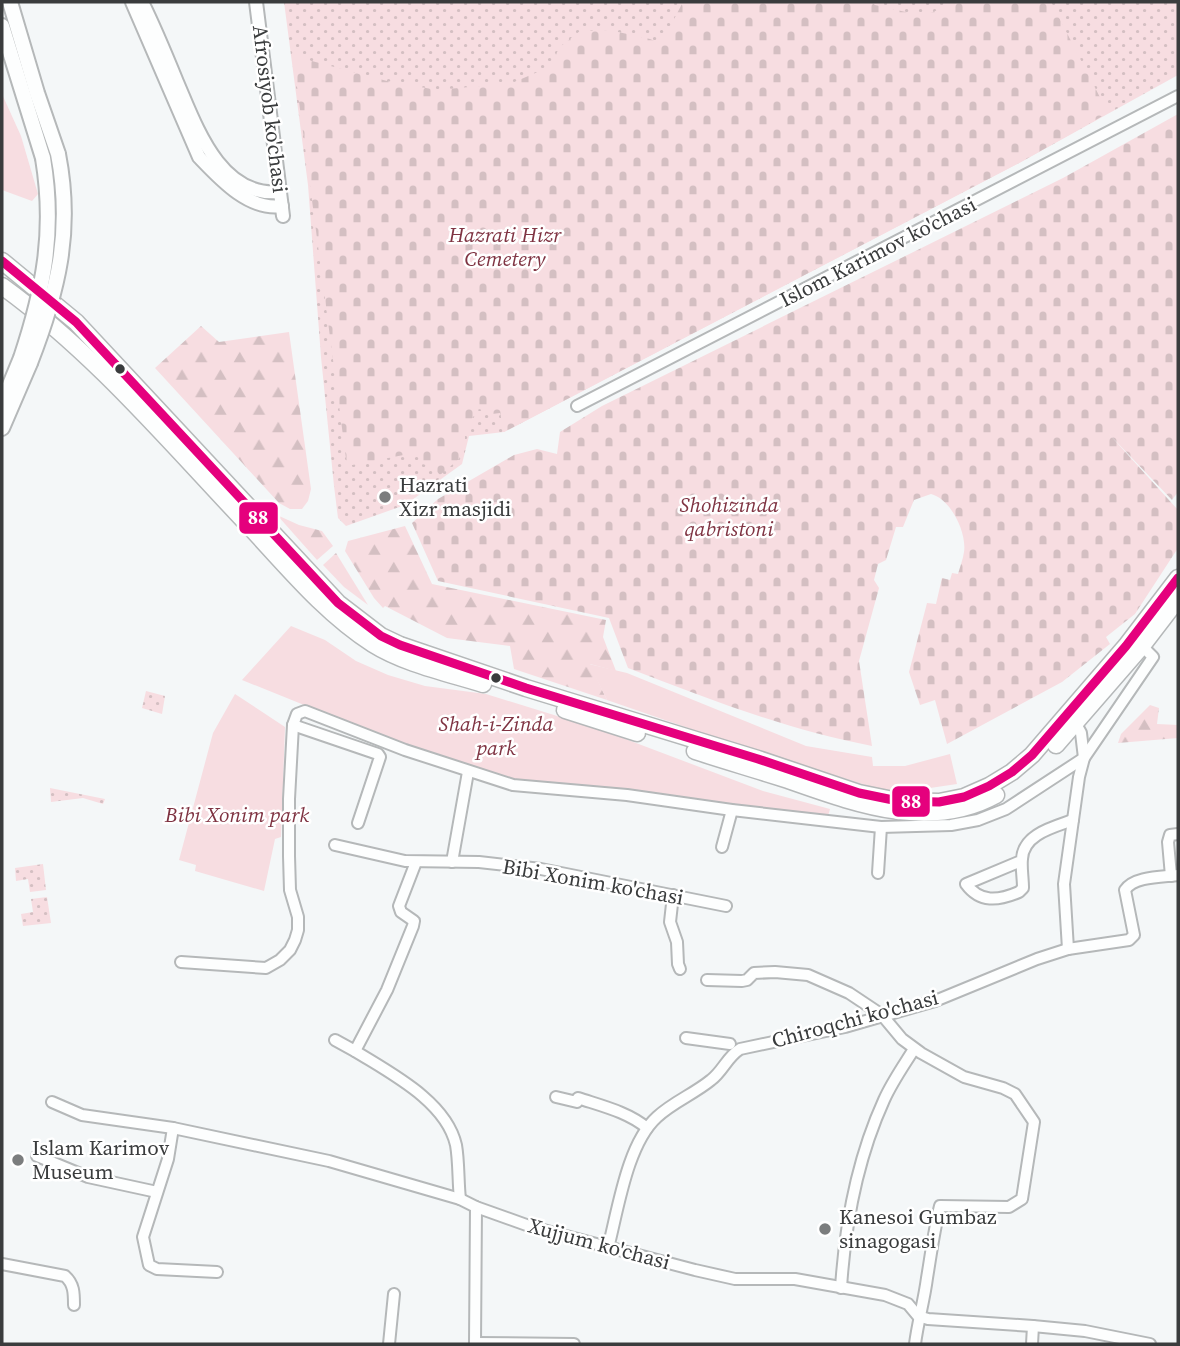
<svg xmlns="http://www.w3.org/2000/svg" width="1180" height="1346" viewBox="0 0 1180 1346" font-family="'Source Serif 4',serif">
	<defs>
		<pattern id="grass-dots" width="8" height="8" patternUnits="userSpaceOnUse" patternTransform="scale(1.75)"><rect width="8" height="8" fill="#f7dde1"/><path d="M2 2h.1M6 6h.1" fill="none" stroke="#d4bfc2" stroke-width="1.8" stroke-linecap="round"/></pattern>
		<pattern id="forest-firs" width="22" height="20" patternUnits="userSpaceOnUse" patternTransform="scale(1.75)"><rect width="22" height="20" fill="#f7dde1"/><path d="M5 1l3.5 6h-7zM16 11l3.5 6h-7z" fill="#d4bfc2"/></pattern>
		<pattern id="cemetery-stones" width="16" height="16" patternUnits="userSpaceOnUse" patternTransform="scale(1.75)"><rect width="16" height="16" fill="#f7dde1"/><path d="M2 7V4a2 2 0 0 1 4 0v3zM10 15v-3a2 2 0 0 1 4 0v3z" fill="#d4bfc2"/></pattern>
	</defs>
	<rect width="100%" height="100%" fill="#f4f7f8"/>
	<g fill="url(#grass-dots)">
		<polygon points="284,2 1178,2 1178,75 1021,162 504,432 469,436 462,464 405,505 346,526 338,518 334,486 321,357 308,185"/>
		<polygon points="146,691 165,696 162,714 142,708"/>
		<polygon points="50,788 105,799 103,804 83,798 51,802"/>
		<polygon points="43,864 46,890 30,892 28,879 16,881 15,868"/>
		<polygon points="47,897 51,923 23,926 21,914 33,912 31,899"/>
	</g>
	<g fill="url(#forest-firs)">
		<polygon points="201,326 219,342 289,332 311,489 308,501 302,509 290,509 279,503 155,368"/>
		<polygon points="277,515 299,525 322,531 333,546 317,560"/>
		<polygon points="405,526 432,584 606,620 603,637 616,671 590,664 607,700 514,669 510,646 447,638 385,606 383,608 374,598 345,551 348,541"/>
		<polygon points="336,553 368,605 344,587 323,565"/>
		<polygon points="1150,705 1159,708 1157,724 1178,725 1178,738 1118,743 1121,734"/>
	</g>
	<g fill="url(#cemetery-stones)">
		<polygon points="683,2 871,2 875,5 923,16 957,2 1051,2 1108,113 1021,162 504,432 500,413 492,414 479,409 465,428 465,443 459,459 440,475 432,466 422,464 419,452 347,466 293,56 387,81 437,90 512,83 547,68 561,46 580,31 609,30 650,39 661,44"/>
		<path d="M1178,114v378l-6,8 -63,-66 69,76v38l-43,66 -29,23 4,7 -48,38 -115,62 -12,-44 -15,5 -11,-33 18,-69 9,1 6,-26 8,2 2,-7 6,1c2,-7 5,-15 6,-22 3,-19 -13,-53 -33,-58l-17,6 -11,27h-7l-10,33 -8,4 -4,16 5,8 -20,73 13,85c-84,-16 -164,-47 -244,-78l-19,-50 -171,-37 -26,-58 26,-24 76,-44 23,-6 20,5 3,-22 42,-26 461,-228z"/>
	</g>
	<g fill="#f7dde1">
		<polygon points="2,94 21,136 38,194 32,201 2,190"/>
		<polygon points="291,626 325,640 356,661 388,675 425,686 486,694 599,729 763,791 830,809 827,820 520,782 413,749 242,680"/>
		<polygon points="589,664 627,673 806,746 872,757 873,766 905,766 950,754 957,784 930,788 885,790 875,788 717,738 607,700"/>
		<polygon points="235,694 285,727 281,837 275,839 264,891 195,871 196,865 179,860 213,733"/>
	</g>
	<g fill="none" stroke-linecap="round" stroke-linejoin="round">
		<defs>
			<g id="minor">
				<polyline points="577,406 1178,96"/>
				<polyline points="293,725 378,754 380,757 358,823"/>
				<polyline points="335,845 405,861 479,862 541,869 726,906"/>
				<polyline points="722,847 732,810"/>
				<path d="M1021,861l-55,23c14,19 32,17 53,8l4,-4c0,-10 -2,-20 -1,-29 1,-25 32,-32 51,-39"/>
				<polyline points="452,862 468,772"/>
				<polyline points="878,873 881,827"/>
				<polyline points="1171,876 1168,842 1170,835 1178,834"/>
				<polyline points="673,895 670,922 677,942 678,964 680,969"/>
				<polyline points="1068,949 1064,884 1079,777 1084,758 1081,733 1076,724"/>
				<polyline points="181,962 266,968 280,960 290,950 295,940 298,930 298,917 290,890 289,856 289,799 293,725 297,714 305,711 405,750 513,785 627,795 732,810 881,827 951,825 978,820 1006,809 1084,758 1153,657 1142,646"/>
				<path d="M707,980l35,1 5,-1 7,-7 21,-1 33,3 41,18 33,22 20,24 19,14 43,24 39,11 12,6 19,28 -12,77 -13,8 -69,-1c-6,24 -9,48 -13,72 -3,23 -9,43 -12,66"/>
				<polyline points="686,1038 730,1044"/>
				<polyline points="335,1040 355,1051 387,990 413,926 414,921 401,912 399,906 416,862"/>
				<path d="M355,1051c35,22 91,50 101,94 3,17 2,37 4,54"/>
				<path d="M556,1097l21,5 1,-4c24,8 50,14 69,30"/>
				<polyline points="52,1102 82,1115 173,1128 329,1161 460,1199 476,1207 532,1227 695,1270 735,1279 795,1279 885,1295 908,1304 918,1316 928,1319 1033,1326 1085,1331 1150,1344"/>
				<polyline points="173,1128 168,1159 143,1237 149,1265 157,1269 217,1272"/>
				<polyline points="37,1156 88,1177 157,1192"/>
				<path d="M608,1248c10,-38 19,-104 49,-131 16,-15 37,-23 54,-37 12,-9 16,-23 29,-31l105,-22 90,-26 102,-42 31,-10 61,-9 5,-5 -9,-45c9,-14 38,-13 53,-15"/>
				<path d="M2,1264l63,12c9,8 9,17 9,29"/>
				<path d="M841,1288c4,-63 17,-131 43,-188 8,-18 20,-35 30,-51"/>
				<polyline points="475,1343 574,1344"/>
				<polyline points="389,1344 394,1294"/>
				<polyline points="475,1344 476,1207"/>
				<polyline points="1032,1344 1033,1326"/>
			</g>
			<g id="tertiary">
				<path d="M132,2l67,155c21,22 50,54 83,49"/>
				<path d="M142,2c13,26 24,53 35,80 19,44 43,116 103,110"/>
				<polyline points="256,2 283,216"/>
			</g>
			<g id="secondary">
				<polyline points="10,2 37,93 58,154"/>
				<polyline points="2,26 43,158"/>
				<polyline points="2,404 21,358"/>
				<polyline points="2,428 30,363"/>
			</g>
			<g id="primary">
				<polyline points="2,261 76,322 338,603 381,636 400,645 526,688 758,759 859,793 898,801 939,802 964,797 989,786 1012,772 1032,755 1126,646 1178,578"/>
				<path d="M2,286c94,68 168,157 248,241 39,42 75,86 123,117 32,20 75,29 110,40"/>
				<polyline points="565,710 637,733"/>
				<polyline points="1056,745 1142,646 1178,599"/>
				<path d="M695,751c31,10 62,19 93,29 66,23 141,52 208,15"/>
			</g>
		</defs>
		<use href="#minor" stroke="#b5b8b9" stroke-width="14"/>
		<use href="#tertiary" stroke="#b5b8b9" stroke-width="16"/>
		<use href="#secondary" stroke="#b5b8b9" stroke-width="18"/>
		<use href="#primary" stroke="#b5b8b9" stroke-width="19"/>
		<use href="#minor" stroke="#fdfefe" stroke-width="10"/>
		<use href="#tertiary" stroke="#fdfefe" stroke-width="12"/>
		<use href="#secondary" stroke="#fdfefe" stroke-width="14"/>
		<use href="#primary" stroke="#fdfefe" stroke-width="16"/>
		<defs>
			<g id="secondary-bridge">
				<path d="M21,358c23,-69 34,-127 22,-200"/>
				<path d="M30,363c28,-72 43,-132 28,-209"/>
			</g>
		</defs>
		<use href="#secondary-bridge" stroke="#b5b8b9" stroke-width="18" stroke-linecap="butt"/>
		<use href="#secondary-bridge" stroke="#fdfefe" stroke-width="14"/>
		<defs>
			<polyline id="bus-1" points="2,261 76,322 338,603 381,636 400,645 526,688 758,759 859,793 898,801 939,802 964,797 989,786 1012,772 1032,755 1126,646 1178,578"/>
		</defs>
		<use href="#bus-1" stroke="#fff" stroke-width="14"/>
		<use href="#bus-1" stroke="#e5007d" stroke-width="9"/>
	</g>
	<g fill="#3a3c3d" stroke="#fff" stroke-width="2.5">
		<circle cx="120" cy="369" r="6"/>
		<circle cx="496" cy="678" r="6"/>
	</g>
	<g fill="#7b7d7e" stroke="#fff" stroke-width="2.5">
		<circle cx="385" cy="497" r="7"/>
		<circle cx="18" cy="1160" r="7"/>
		<circle cx="825" cy="1229" r="7"/>
	</g>
	<g text-anchor="middle" stroke-width="5" stroke-linejoin="round" paint-order="stroke">
		<g font-size="21" fill="#3a3c3d" stroke="#fff">
			<text transform="translate(270 109) rotate(83)" y="7">Afrosiyob ko'chasi</text>
			<text transform="translate(878 252) rotate(-27)" y="7">Islom Karimov ko'chasi</text>
			<text transform="translate(593 882) rotate(10)" y="7">Bibi Xonim ko'chasi</text>
			<text transform="translate(855 1019) rotate(-15)" y="7">Chiroqchi ko'chasi</text>
			<text transform="translate(599 1244) rotate(15)" y="7">Xujjum ko'chasi</text>
		</g>
		<g font-size="21" font-style="italic" fill="#7f3342" stroke="#fff">
			<text x="505" y="242">Hazrati Hizr<tspan x="505" dy="24">Cemetery</tspan></text>
			<text x="729" y="512">Shohizinda<tspan x="729" dy="24">qabristoni</tspan></text>
			<text x="496" y="731">Shah-i-Zinda<tspan x="496" dy="24">park</tspan></text>
			<text x="237" y="822">Bibi Xonim park</text>
		</g>
		<g font-size="21" fill="#3a3c3d" stroke="#fff" text-anchor="start">
			<text x="399" y="492">Hazrati<tspan x="399" dy="24">Xizr masjidi</tspan></text>
			<text x="32" y="1155">Islam Karimov<tspan x="32" dy="24">Museum</tspan></text>
			<text x="839" y="1224">Kanesoi Gumbaz<tspan x="839" dy="24">sinagogasi</tspan></text>
		</g>
	</g>
	<g stroke="#fff" stroke-width="2.5">
		<rect x="238" y="501" width="41" height="34" rx="7" fill="#e5007d"/>
		<rect x="891" y="785" width="40" height="33" rx="7" fill="#e5007d"/>
	</g>
	<g font-size="19" text-anchor="middle" font-weight="bold" fill="#fff">
		<text x="258" y="524">88</text>
		<text x="911" y="808">88</text>
	</g>
	<rect width="1180" height="1346" fill="none" stroke="#3a3c3d" stroke-width="7"/>
</svg>
